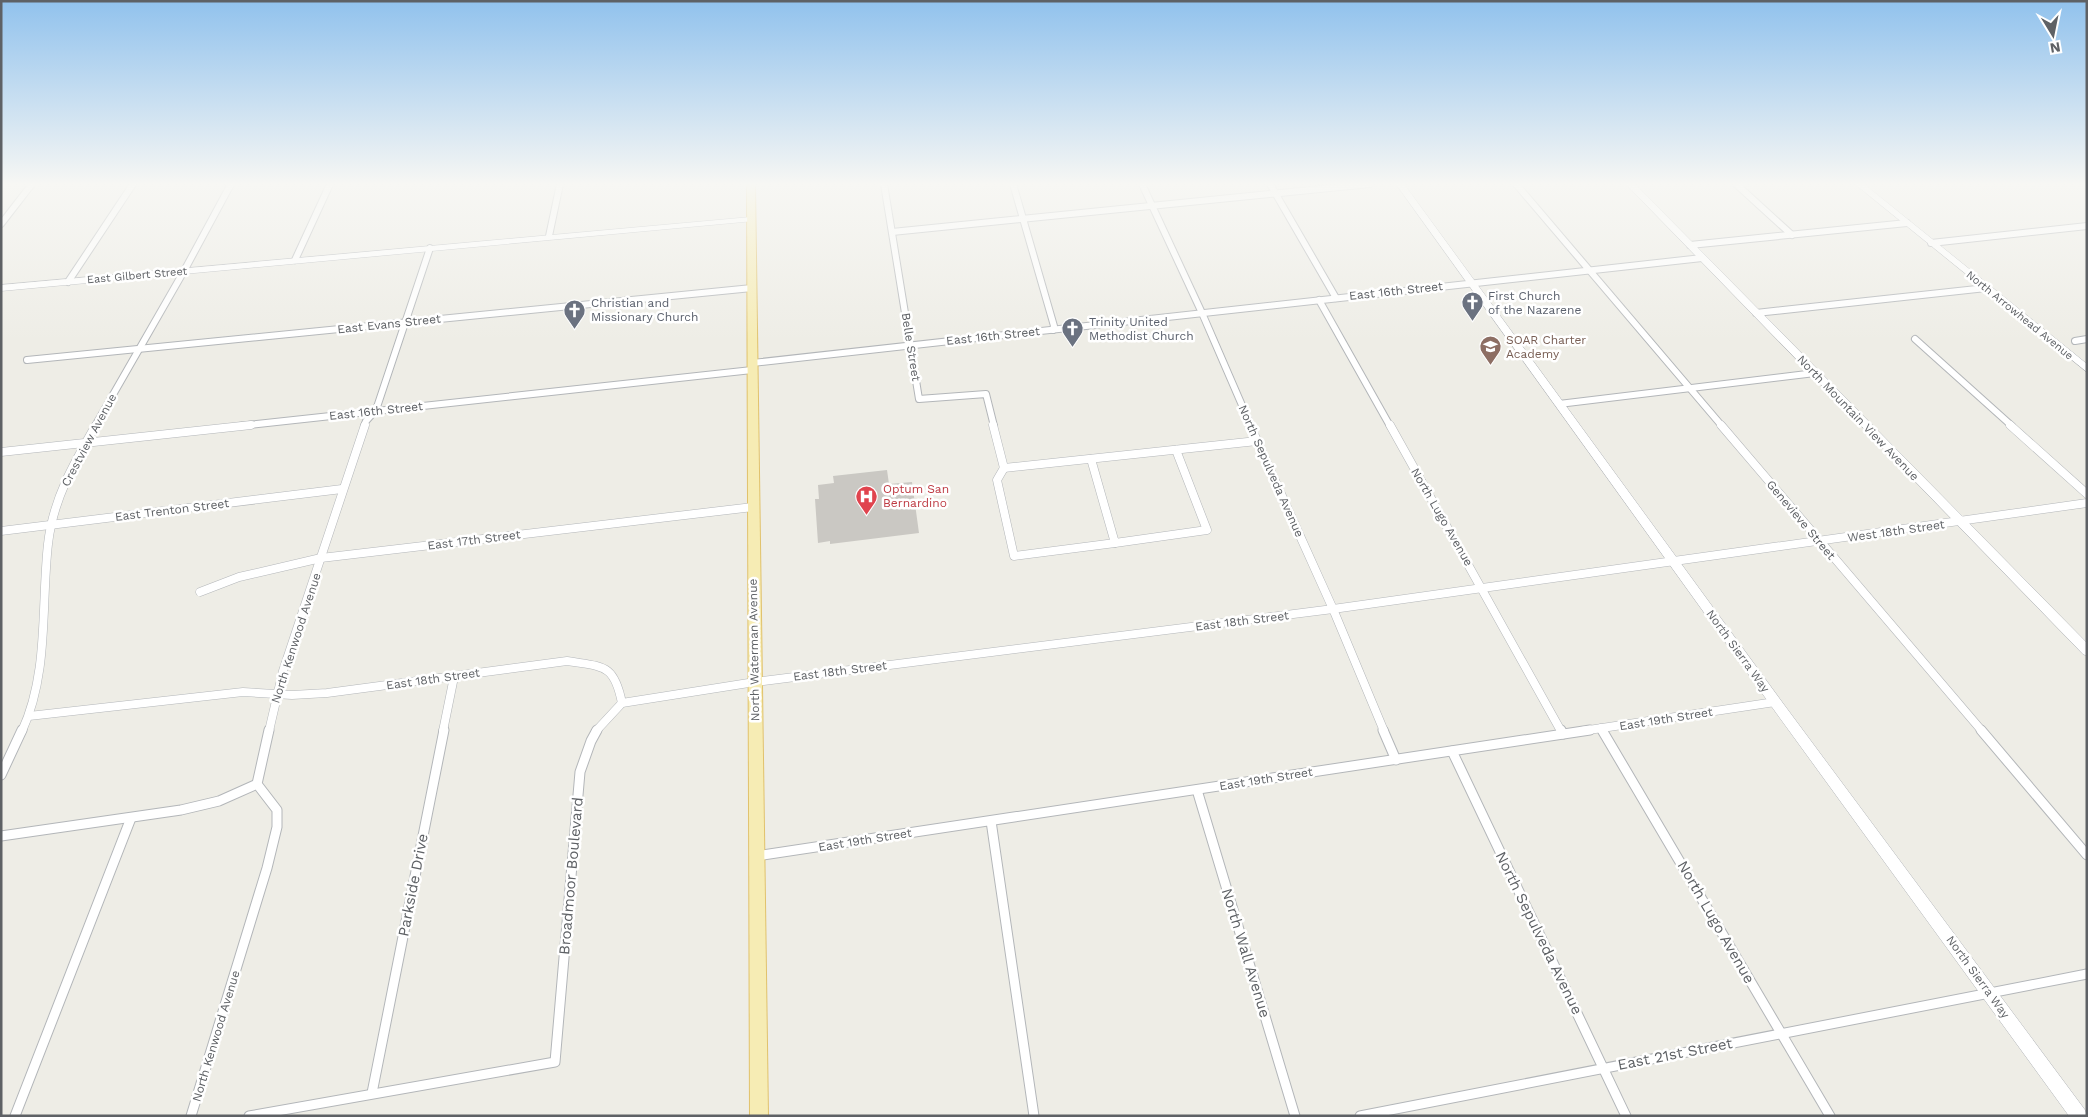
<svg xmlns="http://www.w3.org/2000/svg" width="2088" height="1117" viewBox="0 0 2088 1117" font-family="'Work Sans',sans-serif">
	<rect width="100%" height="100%" fill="#eeede6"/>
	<polygon fill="#cac8c3" points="887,470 889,484 912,482 919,533 830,544 830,541 818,543 815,499 819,499 818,485 834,483 833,476"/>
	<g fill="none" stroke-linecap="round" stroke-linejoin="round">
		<defs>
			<g id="street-far2">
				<polyline points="884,184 919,399 986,394 994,426"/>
				<polyline points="1013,184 1054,326 1053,330"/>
				<polyline points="1142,184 1202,313 1251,426"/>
				<polyline points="1270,184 1336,298"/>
				<polyline points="1516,184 1722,426"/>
				<polyline points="1736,184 1792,235"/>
				<polyline points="1,224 32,184"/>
				<polyline points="892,232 1370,184"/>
				<polyline points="549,236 560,184"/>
				<polyline points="1931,243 2087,226"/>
				<polyline points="1690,245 1907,223"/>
				<polyline points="295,260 330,184"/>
				<polyline points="68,282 133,184"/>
				<polyline points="1319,300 1390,426"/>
				<polyline points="1756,313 1986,288"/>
				<polyline points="1915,339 2012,426"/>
				<polyline points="2075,341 2087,339"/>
				<polyline points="27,360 752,288"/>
				<polyline points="752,363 1702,258"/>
				<polyline points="1559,404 1815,373"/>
				<polyline points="95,426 184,271 231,184"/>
				<polyline points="239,426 752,370"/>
				<polyline points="364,426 366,421 376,410 430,248"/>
			</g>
			<g id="street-far1">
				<polyline points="993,425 1004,468"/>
				<polyline points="1250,425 1333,609 1384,731"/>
				<polyline points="1390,425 1561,731"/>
				<polyline points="1721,425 1982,731"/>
				<polyline points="2010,425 2087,494"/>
				<polyline points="1,452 251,425"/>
				<polyline points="1091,459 1115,543 1207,530 1176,450"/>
				<polyline points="1004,468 1257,441"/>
				<polyline points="1004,468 997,480 1014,556 1115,543"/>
				<polyline points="1,531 342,489"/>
				<polyline points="200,592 239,577 321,558 753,507"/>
				<path d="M29,716l214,-24 49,3 35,-2 240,-32c36,6 47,2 55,42l133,-21 578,-73 754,-106"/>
				<polyline points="1601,728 1603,731"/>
				<path d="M22,731c27,-58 19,-125 26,-187 5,-45 26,-81 48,-119"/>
				<polyline points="269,731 283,671 365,425"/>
				<polyline points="443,731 454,677"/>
				<polyline points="596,731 622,703"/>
				<polyline points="1582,731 1775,702"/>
			</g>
			<g id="street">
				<polyline points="1383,730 1396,760"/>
				<polyline points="1561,730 1563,734"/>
				<polyline points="1602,730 1830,1116"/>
				<polyline points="1981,730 2087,855"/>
				<polyline points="1452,751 1626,1116"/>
				<polyline points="1,775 22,730"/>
				<polyline points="1197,790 1295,1116"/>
				<polyline points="991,821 1034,1116"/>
				<polyline points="1,836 181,810 219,801 257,784"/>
				<polyline points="756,856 1590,730"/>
				<polyline points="372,1093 444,730"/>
				<polyline points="15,1116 131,818"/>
				<polyline points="191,1116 267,868 277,827 277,810 257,784 269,730"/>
				<polyline points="249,1116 555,1062 580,772 591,741 597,730"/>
				<polyline points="1360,1116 2087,974"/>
			</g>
			<g id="secondary">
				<polygon points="1396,184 1404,184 1785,706 2085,1110 2087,1116 2069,1116 1777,714"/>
				<polygon points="1626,184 1635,184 2087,643 2087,656 2083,654"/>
				<polygon points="1855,184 1864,184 2087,364 2087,372"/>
				<polygon points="751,217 754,217 754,221 1,291 1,285"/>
			</g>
			<polygon id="primary" points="747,184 755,184 768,1116 750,1116"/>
		</defs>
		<use href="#street-far2" stroke="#b3b6b9" stroke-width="8"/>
		<use href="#street-far1" stroke="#b3b6b9" stroke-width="9"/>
		<use href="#street" stroke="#b3b6b9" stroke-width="11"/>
		<use href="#secondary" stroke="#b2b5b9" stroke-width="1"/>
		<use href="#primary" stroke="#e1c26c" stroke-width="2"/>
		<use href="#street-far2" stroke="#fff" stroke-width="6"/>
		<use href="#street-far1" stroke="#fff" stroke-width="8"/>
		<use href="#street" stroke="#fff" stroke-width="9"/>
		<use href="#secondary" fill="#fff" fill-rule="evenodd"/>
		<use href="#primary" fill="#f6ecb4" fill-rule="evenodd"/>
	</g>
	<linearGradient id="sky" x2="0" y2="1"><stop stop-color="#91c2ed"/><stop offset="0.54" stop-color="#f7f7f4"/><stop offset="1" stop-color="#f7f7f4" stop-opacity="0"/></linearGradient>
	<rect width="2088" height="341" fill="url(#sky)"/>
	<defs>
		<symbol id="church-pin" viewBox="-11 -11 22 30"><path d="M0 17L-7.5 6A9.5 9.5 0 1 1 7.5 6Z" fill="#6b7280" stroke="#fff"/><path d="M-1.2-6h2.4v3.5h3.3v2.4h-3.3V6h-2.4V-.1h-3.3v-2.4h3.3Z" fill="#fff"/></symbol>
		<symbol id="school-pin" viewBox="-11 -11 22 30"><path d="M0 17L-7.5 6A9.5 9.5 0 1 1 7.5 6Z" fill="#8d6e63" stroke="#fff"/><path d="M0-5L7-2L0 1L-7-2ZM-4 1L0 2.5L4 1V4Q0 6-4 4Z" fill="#fff"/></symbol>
		<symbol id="hospital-pin" viewBox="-11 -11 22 30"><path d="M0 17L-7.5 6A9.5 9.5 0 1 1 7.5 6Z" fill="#e0444e" stroke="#fff"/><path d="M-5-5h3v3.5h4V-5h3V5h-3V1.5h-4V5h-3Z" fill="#fff"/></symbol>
	</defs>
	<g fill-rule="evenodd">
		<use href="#church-pin" x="1460" y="290" width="25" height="34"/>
		<use href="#church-pin" x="562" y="298" width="25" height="34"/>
		<use href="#church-pin" x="1060" y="316" width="25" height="34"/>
		<use href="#school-pin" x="1478" y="334" width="25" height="34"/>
		<use href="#hospital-pin" x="854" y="484" width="25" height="34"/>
	</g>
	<g text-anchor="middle" stroke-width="5" stroke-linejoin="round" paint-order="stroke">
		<g font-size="11" fill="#5e6165" stroke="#fff">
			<text transform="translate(137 275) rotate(-5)" y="4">East Gilbert Street</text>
			<text transform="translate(2020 315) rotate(39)" y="4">North Arrowhead Avenue</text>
		</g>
		<g font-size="12" fill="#5e6165" stroke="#fff">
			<text transform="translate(1396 291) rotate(-6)" y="4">East 16th Street</text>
			<text transform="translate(389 324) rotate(-6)" y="4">East Evans Street</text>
			<text transform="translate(993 336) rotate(-6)" y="4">East 16th Street</text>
			<text transform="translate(911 347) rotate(81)" y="4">Belle Street</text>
			<text transform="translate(376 411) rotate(-6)" y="4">East 16th Street</text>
			<text transform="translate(1858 418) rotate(46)" y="4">North Mountain View Avenue</text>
			<text transform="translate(89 440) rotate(-62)" y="4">Crestview Avenue</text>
			<text transform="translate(1271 471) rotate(66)" y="4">North Sepulveda Avenue</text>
			<text transform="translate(172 510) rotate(-7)" y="4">East Trenton Street</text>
			<text transform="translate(1442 517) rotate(60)" y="4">North Lugo Avenue</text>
			<text transform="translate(1801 520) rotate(50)" y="4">Genevieve Street</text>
			<text transform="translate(1896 531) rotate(-8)" y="4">West 18th Street</text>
			<text transform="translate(474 540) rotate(-7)" y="4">East 17th Street</text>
			<text transform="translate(1242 621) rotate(-7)" y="4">East 18th Street</text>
			<text transform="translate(296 638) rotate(-72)" y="4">North Kenwood Avenue</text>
			<text transform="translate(754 650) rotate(-91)" y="4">North Waterman Avenue</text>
			<text transform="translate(1738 651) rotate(54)" y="4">North Sierra Way</text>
			<text transform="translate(840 671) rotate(-7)" y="4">East 18th Street</text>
			<text transform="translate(433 679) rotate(-8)" y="4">East 18th Street</text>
			<text transform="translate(1666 719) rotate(-9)" y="4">East 19th Street</text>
			<text transform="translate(1266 779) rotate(-9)" y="4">East 19th Street</text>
			<text transform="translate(865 840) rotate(-9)" y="4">East 19th Street</text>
			<text transform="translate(1978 977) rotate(54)" y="4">North Sierra Way</text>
			<text transform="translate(216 1036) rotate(-73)" y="4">North Kenwood Avenue</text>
		</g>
		<g font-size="12" fill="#5b616d" stroke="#fff" text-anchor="start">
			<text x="1488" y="300">First Church<tspan x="1488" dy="14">of the Nazarene</tspan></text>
			<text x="591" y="307">Christian and<tspan x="591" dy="14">Missionary Church</tspan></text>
			<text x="1089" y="326">Trinity United<tspan x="1089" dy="14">Methodist Church</tspan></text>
		</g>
		<g font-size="12" fill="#785e54" stroke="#fff" text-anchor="start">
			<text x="1506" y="344">SOAR Charter<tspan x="1506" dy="14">Academy</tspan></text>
		</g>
		<g font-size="12" fill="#be3a42" stroke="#fff" text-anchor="start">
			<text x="883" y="493">Optum San<tspan x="883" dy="14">Bernardino</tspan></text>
		</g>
		<g font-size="15" fill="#5e6165" stroke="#fff">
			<text transform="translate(571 876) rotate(-85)" y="5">Broadmoor Boulevard</text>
			<text transform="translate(413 885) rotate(-79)" y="5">Parkside Drive</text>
			<text transform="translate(1716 922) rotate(60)" y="5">North Lugo Avenue</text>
			<text transform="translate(1539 933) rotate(64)" y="5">North Sepulveda Avenue</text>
			<text transform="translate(1246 953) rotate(73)" y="5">North Wall Avenue</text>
			<text transform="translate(1675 1054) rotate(-11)" y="5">East 21st Street</text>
		</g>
	</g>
	<rect width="2088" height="1117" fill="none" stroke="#5e6165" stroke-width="5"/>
	<g transform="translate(2053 35) rotate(170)" stroke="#ffffff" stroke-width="4" paint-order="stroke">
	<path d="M0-4L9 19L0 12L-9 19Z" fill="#5e6165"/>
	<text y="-8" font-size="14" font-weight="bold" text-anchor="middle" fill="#5e6165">N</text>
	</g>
</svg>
